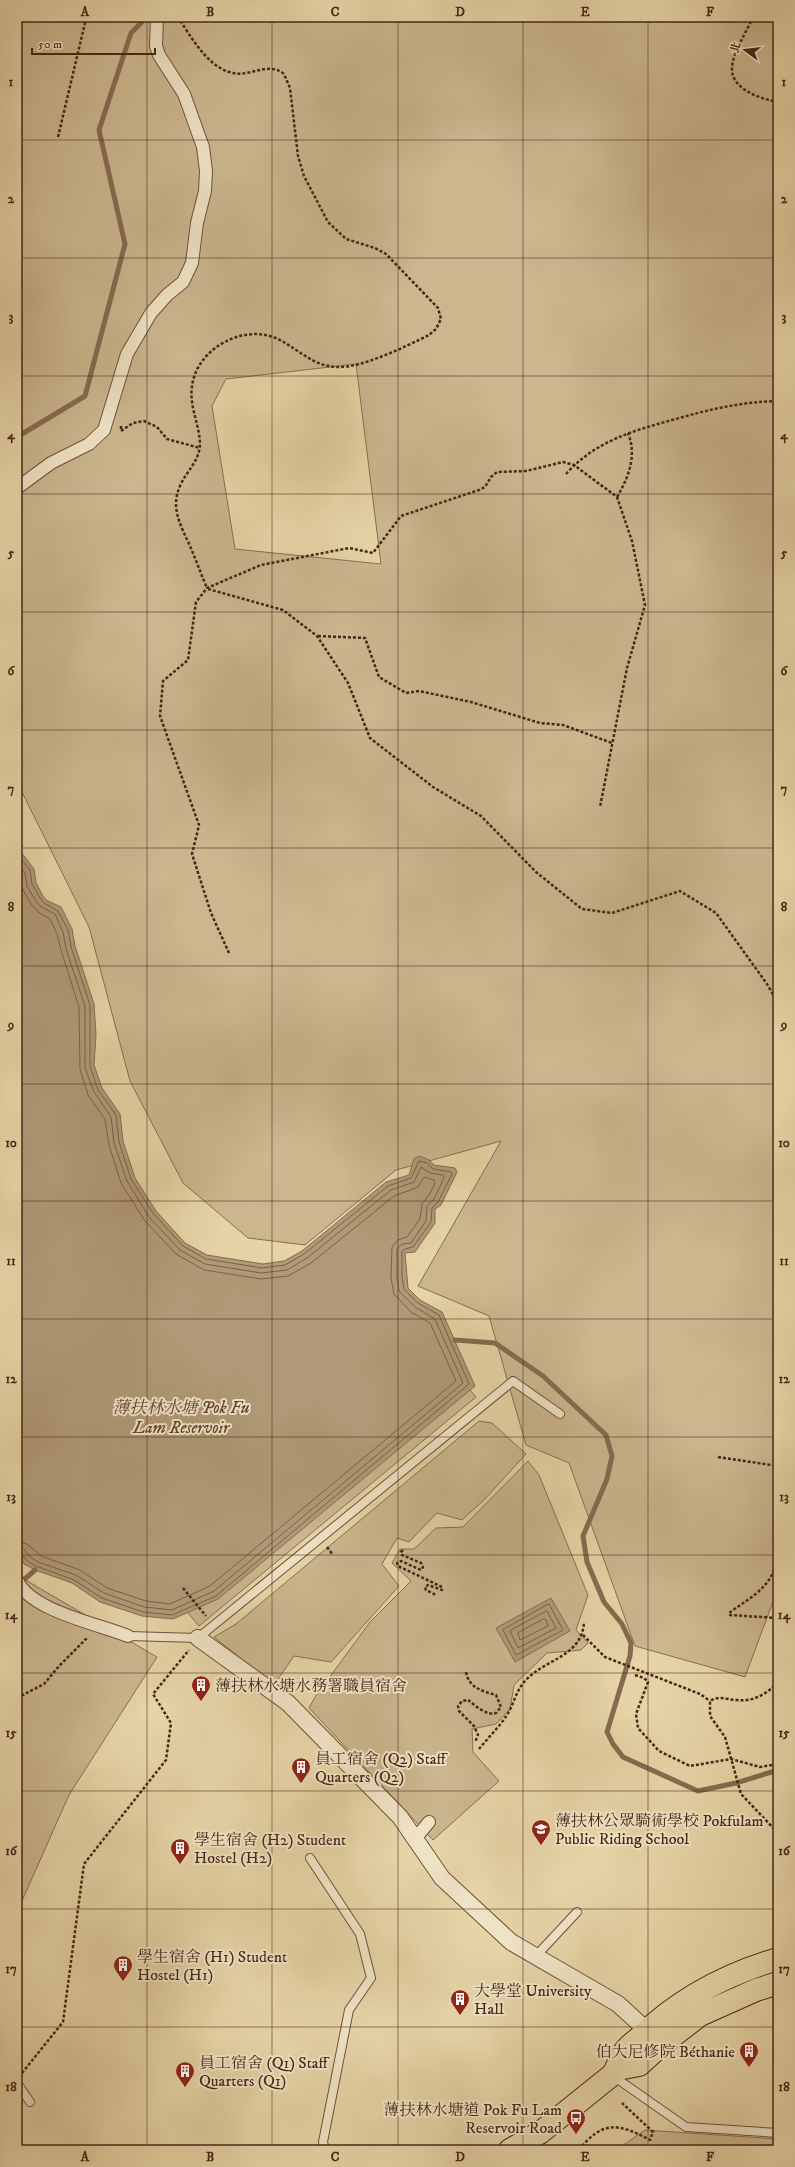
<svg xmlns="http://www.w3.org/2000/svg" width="795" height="2167" viewBox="0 0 795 2167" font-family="'IM FELL DW Pica','Noto Serif TC',serif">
	<rect width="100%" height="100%" fill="#e6d4a6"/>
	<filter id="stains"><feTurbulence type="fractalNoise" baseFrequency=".005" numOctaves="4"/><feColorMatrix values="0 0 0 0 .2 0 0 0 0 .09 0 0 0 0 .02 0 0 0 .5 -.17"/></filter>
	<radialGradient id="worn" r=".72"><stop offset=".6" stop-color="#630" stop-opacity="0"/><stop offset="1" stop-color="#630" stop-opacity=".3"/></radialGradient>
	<g fill="#cbb68e" stroke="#886e53" fill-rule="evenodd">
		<path d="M17,17h761v1571l-33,89 -110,-31 -66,-183 -43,-18 -37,-129 -71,-30 83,-145 -105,29 -91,75 -57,-7 -65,-55 -53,-102 -41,-154 -72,-145zM356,364l25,200 -146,-15 -23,-143 14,-27z"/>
		<polygon points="465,1384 476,1397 199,1626 188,1613"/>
		<polygon points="479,1421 492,1423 526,1454 484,1500 462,1520 437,1513 409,1542 397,1538 382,1564 399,1586 331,1662 294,1656 274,1685 214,1637 236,1624"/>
		<polygon points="528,1461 539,1475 588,1595 576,1630 588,1643 581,1650 547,1653 514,1685 510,1709 496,1724 472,1729 473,1752 499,1781 433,1840 309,1708 315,1697 370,1622 411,1581 392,1563 400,1549 414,1549 436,1528 463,1527"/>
		<polygon points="17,1575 157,1657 69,1795 17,1912"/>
		<polygon points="645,2130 778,2139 778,2150 616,2150"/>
	</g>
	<g fill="#b09976" stroke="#866b50">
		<polygon points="17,847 34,869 36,883 43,896 46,900 61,907 72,929 75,946 94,1004 96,1035 94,1065 102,1088 120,1114 123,1141 135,1178 156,1211 185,1243 207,1255 263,1264 284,1261 302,1251 386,1182 409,1175 414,1159 419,1156 429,1160 434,1165 455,1168 457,1172 441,1205 435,1209 435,1223 415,1252 405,1253 408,1288 420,1300 442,1312 475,1386 218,1599 173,1619 142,1616 100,1602 72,1583 35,1570 24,1564 17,1554"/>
		<polygon points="551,1598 570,1631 515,1662 496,1628"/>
	</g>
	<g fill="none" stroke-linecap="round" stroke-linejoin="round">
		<g stroke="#7b6047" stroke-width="1">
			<polyline points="17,854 30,870 32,884 40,898 44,903 58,911 68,930 71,947 90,1005 90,1066 98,1090 116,1115 119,1142 131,1179 153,1213 183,1246 206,1259 262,1268 285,1265 304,1254 388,1186 411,1178 419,1161 427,1163 433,1169 451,1172 452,1174 438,1202 432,1208 431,1222 413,1247 405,1249 402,1251 402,1277 404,1289 418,1303 439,1315 469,1384 216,1596 172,1615 143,1612 102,1598 74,1580 36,1566 27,1561 21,1553 17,1552"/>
			<polyline points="17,863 25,873 27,886 36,901 41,907 55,914 63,932 66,949 85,1006 85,1068 94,1092 111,1117 114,1143 127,1181 149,1217 180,1250 205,1264 261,1273 287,1270 307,1258 391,1190 414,1182 421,1167 430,1173 443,1175 444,1178 434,1199 427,1206 426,1221 411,1243 402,1244 397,1249 397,1277 399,1291 415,1307 435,1319 463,1383 214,1591 172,1610 144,1607 104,1593 76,1575 38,1562 30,1557 24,1549 17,1547"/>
			<polyline points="17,872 22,888 31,904 38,912 50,919 57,934 61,950 79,1007 80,1069 88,1095 105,1119 109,1145 121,1183 145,1221 176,1254 204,1270 261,1279 288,1276 311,1263 394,1196 418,1187 424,1177 434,1180 435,1183 429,1195 422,1204 420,1219 407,1237 398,1240 392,1247 391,1278 394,1294 411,1312 430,1323 456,1381 210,1586 170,1604 146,1601 107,1588 80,1570 41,1556 27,1544 17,1541"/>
			<polygon points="549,1604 563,1630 516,1655 503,1630"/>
			<polygon points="547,1611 556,1628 518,1648 510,1631"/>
			<polygon points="544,1619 546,1620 548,1626 520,1640 518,1633"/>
		</g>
		<g stroke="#866b50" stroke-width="5">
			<polyline points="17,437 85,396 125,244 99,130 131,33 147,17"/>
			<polyline points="455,1340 495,1343 543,1376 606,1435 612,1456 607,1479 583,1536 587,1562 604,1602 622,1624 631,1643 630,1656 607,1732 613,1744 623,1757 698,1791 736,1783 778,1770"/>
			<polyline points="19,1584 35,1570"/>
		</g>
		<defs>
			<g id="service">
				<polyline points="128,1636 198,1638 513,1381 560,1414"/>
				<polyline points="310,1858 360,1934 371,1978 349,2010 323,2142 325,2150"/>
				<polyline points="535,1957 577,1912"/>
				<polyline points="613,2076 686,2127 778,2133"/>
				<polyline points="17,2083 30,2102"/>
			</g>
			<g id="pedestrian">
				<polyline points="17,488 51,463 89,444 104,430 127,354 151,313 167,295 183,282 192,263 197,223 205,191 206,171 203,147 184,94 159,55 156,46 157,17"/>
				<path d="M17,1580c13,31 82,44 111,56"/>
				<polyline points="415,1839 429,1822"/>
			</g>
			<polyline id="minor" points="198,1638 288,1703 400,1817 442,1878 511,1942 618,2004 654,2037"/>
			<g id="primary">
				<polyline points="618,2069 639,2065 661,2045 700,2015 756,1990 778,1983"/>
				<path d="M510,2150l31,-18 71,-57c6,-7 7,-16 13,-24 3,-5 11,-10 15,-14 38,-37 87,-63 138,-78"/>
			</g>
		</defs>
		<use href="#service" stroke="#6e523c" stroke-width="10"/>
		<use href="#pedestrian" stroke="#6e523c" stroke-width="14"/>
		<use href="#minor" stroke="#6e523c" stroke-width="18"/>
		<use href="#primary" stroke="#462618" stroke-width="24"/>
		<g stroke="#462618" stroke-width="2.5" stroke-dasharray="3 2" stroke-linecap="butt">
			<path d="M178,17c13,20 30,51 55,56 17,4 36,-12 51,1l6,14 8,68 6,20 24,46 18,17 29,9 11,6 52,54 3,11 -5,10 -7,6c-22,11 -67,33 -91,32 -24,0 -40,-18 -60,-28 -34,-16 -81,9 -86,47 -3,20 7,37 8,57 0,18 -13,27 -20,43 -10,22 1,40 10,60 6,14 11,28 17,42"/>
			<path d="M753,17c-6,14 -21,37 -21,51 -1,22 30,31 46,34"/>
			<polyline points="58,137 85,23 84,17"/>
			<polyline points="121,426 121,431 133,423 144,421 157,427 167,439 200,448"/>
			<path d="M566,474c29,-33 69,-44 110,-55 34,-10 66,-17 102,-18"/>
			<path d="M617,497c12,-20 20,-42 11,-64"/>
			<polyline points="208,589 283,610 317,636 348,683 370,738 433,787 481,816 536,872 582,909 612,913 680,891 716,913 767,984 778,1003"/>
			<polyline points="318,636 365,638 379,677 406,693 419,691 471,702 540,723 563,725 612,743"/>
			<polyline points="229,953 211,913 192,854 199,825 160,716 163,681 188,660 196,602 207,588 261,565 349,548 373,553 401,516 479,490 485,487 491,477 497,472 526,471 563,462 574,465 617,497 632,541 645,605 627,668 600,807"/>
			<polyline points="718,1457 778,1466"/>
			<path d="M778,1545c-2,8 -1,17 -4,25 -7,20 -29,31 -45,43l1,2 48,3"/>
			<polyline points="327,1547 333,1555"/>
			<polyline points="403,1550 401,1552 402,1555 421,1563 423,1567 421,1570 401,1561 397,1563 398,1566 442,1587 442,1590 428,1585 425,1587 426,1590 436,1595"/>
			<polyline points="183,1588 206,1616"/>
			<polyline points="583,1635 605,1657 700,1694 710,1701"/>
			<path d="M466,1672c3,16 16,19 30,23l5,12 -5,6c-10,3 -20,-7 -28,-13l-6,1 -4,5 1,5 15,15 4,9 -3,7"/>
			<polyline points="635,1675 644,1678 648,1682 636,1714 638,1728 659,1751 690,1766 731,1759 760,1767 778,1764"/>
			<path d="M778,1682c-11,12 -25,20 -41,18 -10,0 -18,-5 -27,1v15l15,21 16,57 37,39"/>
			<polyline points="17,1698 44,1684 60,1665 88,1637"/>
			<path d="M479,1749c9,-11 20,-22 28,-34 7,-11 9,-25 19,-35 19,-21 56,-23 58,-58"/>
			<polyline points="22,2073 63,2022 84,1864 166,1760 171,1723 153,1694 189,1650"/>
			<path d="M579,2150c24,-31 41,-26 71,-10l3,-8 -31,-29"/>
		</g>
		<use href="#service" stroke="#efe3c5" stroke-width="8"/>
		<use href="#pedestrian" stroke="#efe3c5" stroke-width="12"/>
		<use href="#minor" stroke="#efe3c5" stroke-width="16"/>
		<use href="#primary" stroke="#e6d4a6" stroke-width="22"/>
	</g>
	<path fill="none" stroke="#462618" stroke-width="1" stroke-opacity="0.55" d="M147,17v2133M272,17v2133M398,17v2133M523,17v2133M648,17v2133M17,140h761M17,258h761M17,376h761M17,494h761M17,612h761M17,730h761M17,848h761M17,966h761M17,1084h761M17,1201h761M17,1319h761M17,1437h761M17,1555h761M17,1673h761M17,1791h761M17,1909h761M17,2027h761"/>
	<defs>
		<symbol id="building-pin" viewBox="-11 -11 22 30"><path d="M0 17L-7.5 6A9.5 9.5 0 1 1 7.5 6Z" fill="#8f2418" stroke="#efe3c5"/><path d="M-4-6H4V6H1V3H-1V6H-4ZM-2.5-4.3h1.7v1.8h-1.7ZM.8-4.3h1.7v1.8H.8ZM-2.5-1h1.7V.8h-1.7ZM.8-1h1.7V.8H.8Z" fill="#fff"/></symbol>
		<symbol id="school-pin" viewBox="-11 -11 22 30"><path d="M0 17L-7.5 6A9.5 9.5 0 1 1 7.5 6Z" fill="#8f2418" stroke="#efe3c5"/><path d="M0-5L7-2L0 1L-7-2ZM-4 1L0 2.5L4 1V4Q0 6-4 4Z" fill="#fff"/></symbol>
		<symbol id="bus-pin" viewBox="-11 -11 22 30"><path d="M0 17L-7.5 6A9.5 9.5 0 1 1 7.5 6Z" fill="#8f2418" stroke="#efe3c5"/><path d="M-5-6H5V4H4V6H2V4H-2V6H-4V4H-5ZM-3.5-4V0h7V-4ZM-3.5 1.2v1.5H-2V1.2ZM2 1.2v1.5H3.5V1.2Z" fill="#fff"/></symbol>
	</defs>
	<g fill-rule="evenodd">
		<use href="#building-pin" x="190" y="1674" width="22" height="30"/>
		<use href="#building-pin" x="290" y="1756" width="22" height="30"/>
		<use href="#school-pin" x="530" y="1818" width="22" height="30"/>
		<use href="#building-pin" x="169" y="1837" width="22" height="30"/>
		<use href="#building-pin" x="112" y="1954" width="22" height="30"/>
		<use href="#building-pin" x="449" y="1988" width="22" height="30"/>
		<use href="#building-pin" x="738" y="2040" width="22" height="30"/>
		<use href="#building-pin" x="174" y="2060" width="22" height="30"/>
		<use href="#bus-pin" x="565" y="2107" width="22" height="30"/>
	</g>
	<g text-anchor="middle" stroke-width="4" stroke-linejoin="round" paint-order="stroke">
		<g font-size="16" fill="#462618" stroke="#efe3c5" text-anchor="start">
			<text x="215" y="1691">薄扶林水塘水務署職員宿舍</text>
			<text x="315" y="1764">員工宿舍 (Q2) Staff<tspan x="315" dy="18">Quarters (Q2)</tspan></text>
			<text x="555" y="1826">薄扶林公眾騎術學校 Pokfulam<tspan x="555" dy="18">Public Riding School</tspan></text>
			<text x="194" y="1845">學生宿舍 (H2) Student<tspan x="194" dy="18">Hostel (H2)</tspan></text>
			<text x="137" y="1962">學生宿舍 (H1) Student<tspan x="137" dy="18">Hostel (H1)</tspan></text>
			<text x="474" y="1996">大學堂 University<tspan x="474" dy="18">Hall</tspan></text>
			<text x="735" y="2057" text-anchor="end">伯大尼修院 Béthanie</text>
			<text x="199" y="2068">員工宿舍 (Q1) Staff<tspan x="199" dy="18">Quarters (Q1)</tspan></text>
			<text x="562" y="2115" text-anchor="end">薄扶林水塘道 Pok Fu Lam<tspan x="562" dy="18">Reservoir Road</tspan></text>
		</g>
		<g font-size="17" font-style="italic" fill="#604330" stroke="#efe3c5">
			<text x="181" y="1413">薄扶林水塘 Pok Fu<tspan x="181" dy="20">Lam Reservoir</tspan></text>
		</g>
	</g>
	<rect width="795" height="2167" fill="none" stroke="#e6d4a6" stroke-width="44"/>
	<g transform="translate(745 50) rotate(285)" stroke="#efe3c5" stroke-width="3" paint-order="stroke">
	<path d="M0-3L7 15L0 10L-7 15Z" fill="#462618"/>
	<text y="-6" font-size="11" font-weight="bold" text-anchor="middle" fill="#462618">北</text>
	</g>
	<path d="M32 48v6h123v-6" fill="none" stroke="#462618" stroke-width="2"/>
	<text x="38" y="48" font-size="12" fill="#462618" stroke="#efe3c5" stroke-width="3" paint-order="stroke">50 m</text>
	<rect x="22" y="22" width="751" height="2123" fill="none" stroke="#462618" stroke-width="1.5"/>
	<g font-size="13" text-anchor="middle" font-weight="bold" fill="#462618">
		<text x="85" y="16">A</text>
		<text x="210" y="16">B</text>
		<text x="335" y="16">C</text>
		<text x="460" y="16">D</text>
		<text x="585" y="16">E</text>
		<text x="710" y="16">F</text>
		<text x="11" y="86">1</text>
		<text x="784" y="86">1</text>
		<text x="11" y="203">2</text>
		<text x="784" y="203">2</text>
		<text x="11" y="321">3</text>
		<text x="784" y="321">3</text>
		<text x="11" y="439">4</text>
		<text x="784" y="439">4</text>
		<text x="11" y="557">5</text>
		<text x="784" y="557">5</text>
		<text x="11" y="675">6</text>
		<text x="784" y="675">6</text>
		<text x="11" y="793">7</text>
		<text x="784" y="793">7</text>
		<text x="11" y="911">8</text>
		<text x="784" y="911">8</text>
		<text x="11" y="1029">9</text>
		<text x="784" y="1029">9</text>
		<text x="11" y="1147">10</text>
		<text x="784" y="1147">10</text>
		<text x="11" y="1265">11</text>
		<text x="784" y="1265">11</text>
		<text x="11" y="1383">12</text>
		<text x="784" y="1383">12</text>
		<text x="11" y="1501">13</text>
		<text x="784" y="1501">13</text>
		<text x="11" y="1619">14</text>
		<text x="784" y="1619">14</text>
		<text x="11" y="1737">15</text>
		<text x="784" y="1737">15</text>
		<text x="11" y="1855">16</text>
		<text x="784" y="1855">16</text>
		<text x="11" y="1973">17</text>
		<text x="784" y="1973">17</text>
		<text x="11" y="2091">18</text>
		<text x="784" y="2091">18</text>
		<text x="85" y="2161">A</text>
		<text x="210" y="2161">B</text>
		<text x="335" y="2161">C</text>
		<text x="460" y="2161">D</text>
		<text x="585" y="2161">E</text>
		<text x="710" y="2161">F</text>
	</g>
	<rect width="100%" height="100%" filter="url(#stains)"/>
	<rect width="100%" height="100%" fill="url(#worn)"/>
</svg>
